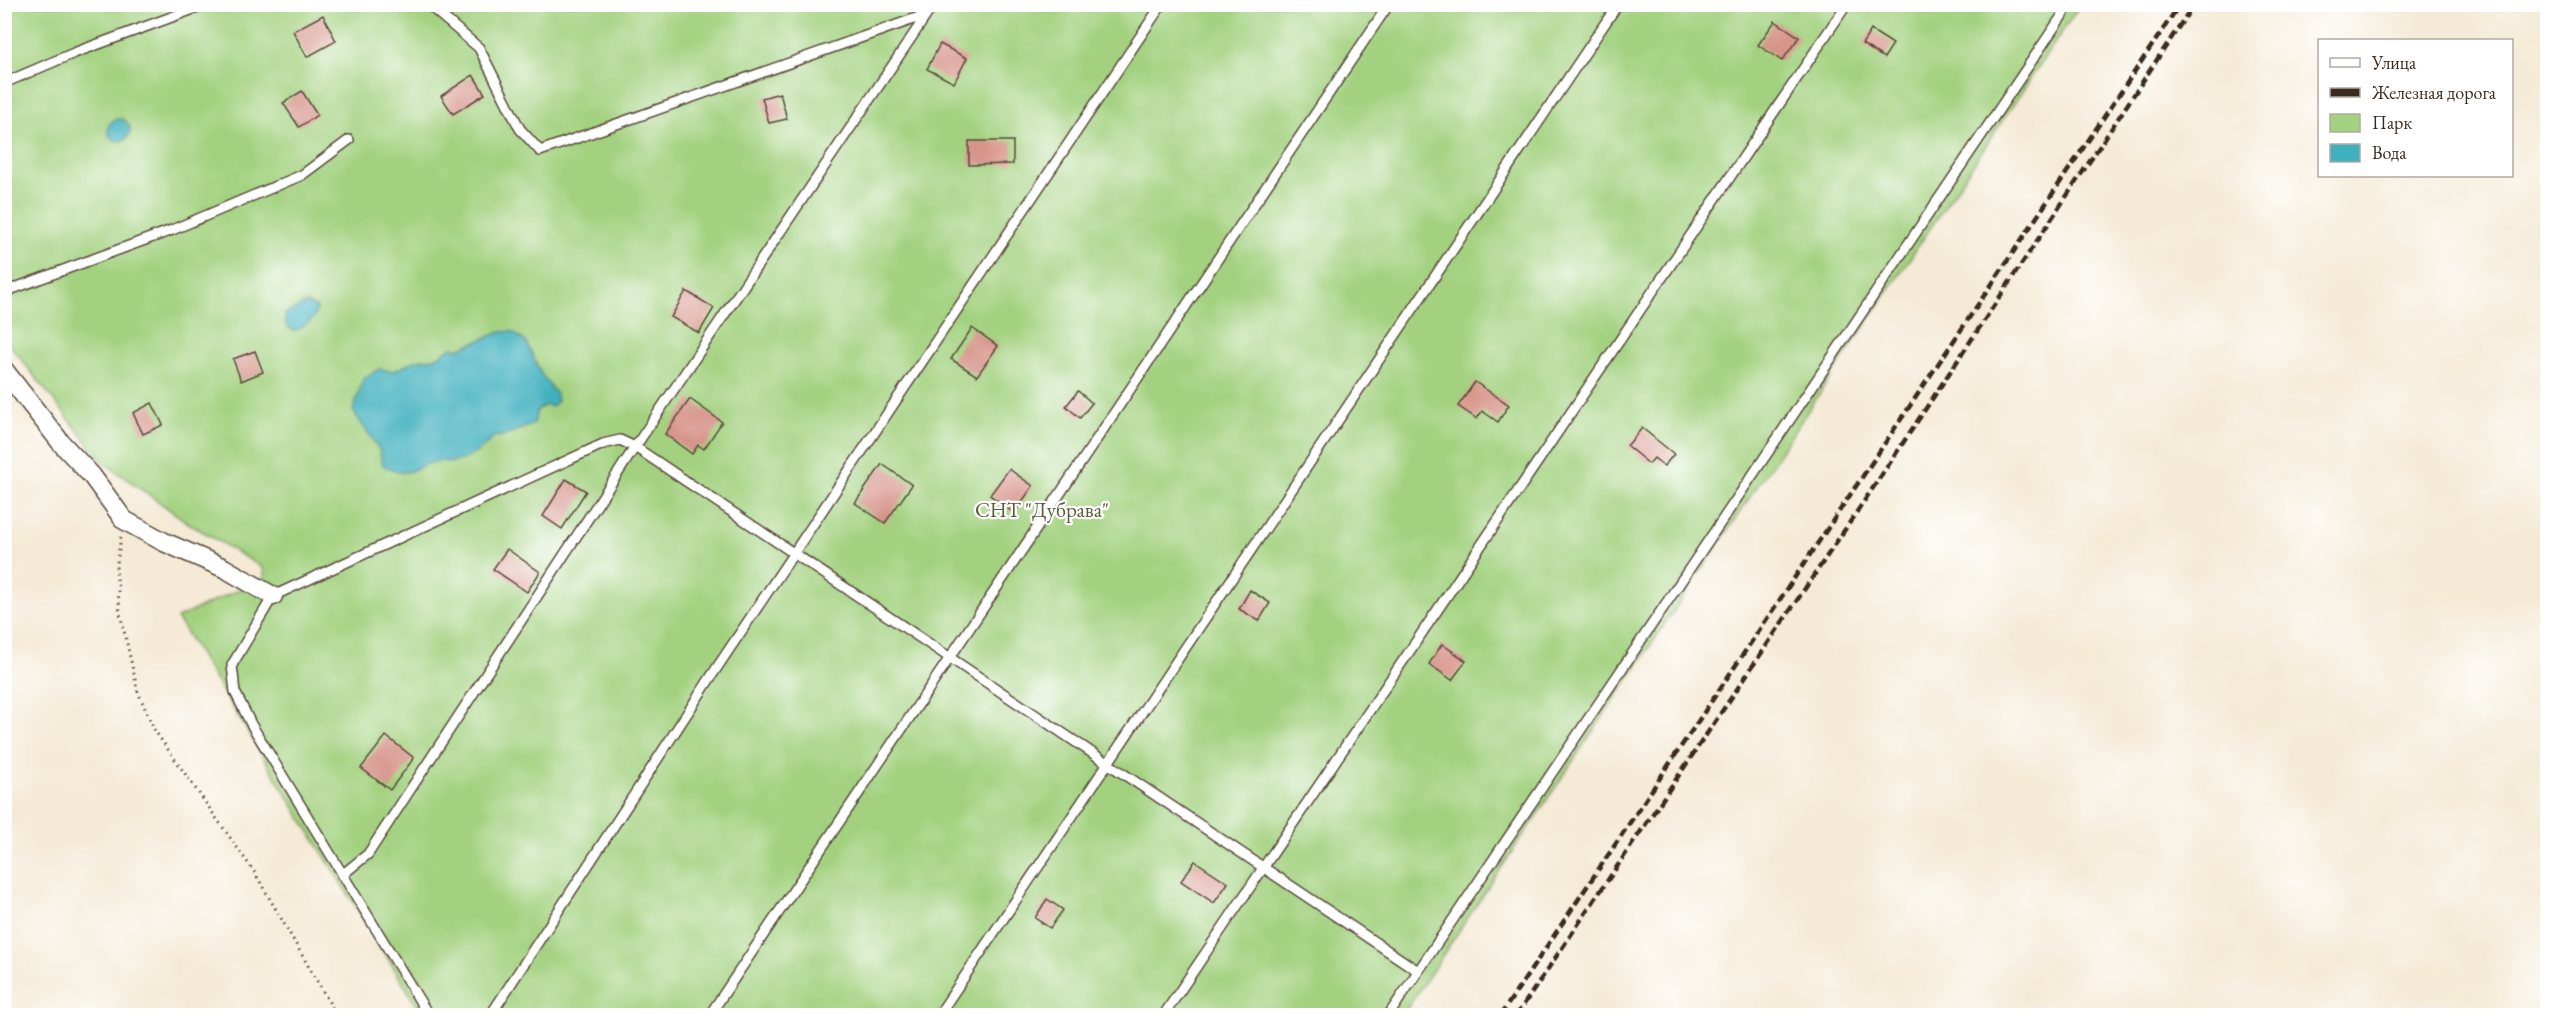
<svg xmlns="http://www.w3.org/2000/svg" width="2552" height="1020" viewBox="0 0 2552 1020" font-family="'EB Garamond',serif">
	<rect width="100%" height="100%" fill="#fff"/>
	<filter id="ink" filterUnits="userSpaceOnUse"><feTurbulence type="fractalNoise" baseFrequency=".0167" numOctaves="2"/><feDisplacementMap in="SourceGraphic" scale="12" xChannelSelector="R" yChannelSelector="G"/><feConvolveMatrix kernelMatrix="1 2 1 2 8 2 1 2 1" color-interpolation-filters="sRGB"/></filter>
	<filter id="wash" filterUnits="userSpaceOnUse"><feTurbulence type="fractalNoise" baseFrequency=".008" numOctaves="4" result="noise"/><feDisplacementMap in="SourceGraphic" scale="24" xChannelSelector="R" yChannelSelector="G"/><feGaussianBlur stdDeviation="1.35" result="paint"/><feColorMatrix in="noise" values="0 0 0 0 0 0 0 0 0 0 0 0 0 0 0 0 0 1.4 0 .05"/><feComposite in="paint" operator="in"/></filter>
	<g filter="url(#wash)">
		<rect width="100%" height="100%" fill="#f4ead5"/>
		<polygon fill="#a3d17f" stroke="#6f7e4e" stroke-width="1.5" points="4,5 2080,5 1402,1016 423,1015 177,618 265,578 263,568 187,522 103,462 5,339"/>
		<g fill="#41b0be" stroke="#3e6d6e" stroke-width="1.5">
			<circle cx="119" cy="130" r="11"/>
			<path d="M307,303l10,5c-2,13 -12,18 -23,23 -8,-4 -9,-8 -9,-17z"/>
			<path d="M512,331l14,11 16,33 14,19 1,7 -4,6 -7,-2 -9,5 -3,14 -34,13 -5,-1c-11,11 -26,25 -43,26 -4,0 -10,-2 -14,-1 -25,4 -30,22 -56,3l-3,-15 -26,-38 10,-32 16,-10 15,2 22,-11 19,-2 17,-11 6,2 42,-17z"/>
		</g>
		<g id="blocks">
			<g fill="#d7948a">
				<polygon points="323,15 336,41 307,57 293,31"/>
				<polygon points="1775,21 1799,37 1782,61 1758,45"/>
				<polygon points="1871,30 1893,44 1884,58 1862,44"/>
				<polygon points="940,44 967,58 954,83 927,69"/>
				<polygon points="473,75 485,94 453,114 441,96"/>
				<polygon points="302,91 317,115 299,127 283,103"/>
				<polygon points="780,93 787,119 769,123 762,98"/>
				<polygon points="969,141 1013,141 1013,164 969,165"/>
				<polygon points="686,291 714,308 699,333 671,317"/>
				<polygon points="972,328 998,346 977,376 951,359"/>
				<polygon points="255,351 263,372 241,381 233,359"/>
				<polygon points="1475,382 1509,405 1498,422 1482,411 1477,419 1458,406"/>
				<polygon points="1078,391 1092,403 1080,418 1066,406"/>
				<polygon points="690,399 722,422 704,449 698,445 692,454 665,434"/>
				<polygon points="152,403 163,425 143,434 133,413"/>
				<polygon points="1642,428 1674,454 1664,466 1654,458 1649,464 1627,446"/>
				<polygon points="882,464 912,485 885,523 855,503"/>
				<polygon points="1009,469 1033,486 1014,513 990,495"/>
				<polygon points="566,479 586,491 562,529 543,516"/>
				<polygon points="507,549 540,572 527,592 493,569"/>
				<polygon points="1250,590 1270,603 1259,621 1239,609"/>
				<polygon points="1442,644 1466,661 1452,680 1429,664"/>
				<polygon points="386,736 414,758 390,790 361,768"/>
				<polygon points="1195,861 1228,883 1214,903 1181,881"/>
				<polygon points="1047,899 1063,910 1050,928 1035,918"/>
			</g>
		</g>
	</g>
	<g filter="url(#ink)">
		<use href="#blocks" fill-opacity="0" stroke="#574739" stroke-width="1.5"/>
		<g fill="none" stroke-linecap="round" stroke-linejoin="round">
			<defs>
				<g id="service">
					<polyline points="415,4 430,6 479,48 520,129 540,151 925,15"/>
					<polyline points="4,83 74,53 207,4"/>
					<polyline points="4,292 172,230 302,175 349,140"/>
					<polyline points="342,875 368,854 635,447 1418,971"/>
					<polyline points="429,1016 251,724 235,692 232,665 273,596 603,444 620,440 635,447 934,4"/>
					<polyline points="490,1016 718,666 1162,4"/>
					<polyline points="709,1016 1389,4"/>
					<polyline points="938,1016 1618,4"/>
					<polyline points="1163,1016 1847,4"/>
					<polyline points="1388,1016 2070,4"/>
				</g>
				<polyline id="minor" points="4,370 62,444 92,476 124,520 164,542 224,568 273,596"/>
			</defs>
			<use href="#service" stroke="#574739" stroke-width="12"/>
			<use href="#minor" stroke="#574739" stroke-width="21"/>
			<polyline stroke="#574739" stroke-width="3" stroke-dasharray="1.5 4.5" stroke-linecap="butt" points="121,537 116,568 120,613 138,692 155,731 255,873 337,1016"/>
			<use href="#service" stroke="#fff" stroke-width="9"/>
			<use href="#minor" stroke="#fff" stroke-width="18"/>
			<g stroke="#3b2a1e" stroke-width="4.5" stroke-dasharray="9 4.5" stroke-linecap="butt">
				<polyline points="1500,1016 2180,4"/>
				<polyline points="1516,1016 1875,485 2194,4"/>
			</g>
		</g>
	</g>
	<g text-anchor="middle" stroke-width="4.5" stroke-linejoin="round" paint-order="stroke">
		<g font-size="21" fill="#5a5c3b" stroke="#fff">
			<text x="1042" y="517">СНТ "Дубрава"</text>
		</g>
	</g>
	<rect width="2552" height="1020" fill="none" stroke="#fff" stroke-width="24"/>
	<rect x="2318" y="39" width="195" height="138" fill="#ffffff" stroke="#b1aaa5" stroke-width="1.5"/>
	<rect x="2330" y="58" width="30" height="9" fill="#ffffff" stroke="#b1aaa5" stroke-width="1.5"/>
	<text x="2372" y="69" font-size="18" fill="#3b2a1e">Улица</text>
	<rect x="2330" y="88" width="30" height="9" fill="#3b2a1e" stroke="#b1aaa5" stroke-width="1.5"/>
	<text x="2372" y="99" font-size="18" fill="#3b2a1e">Железная дорога</text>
	<rect x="2330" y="114" width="30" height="18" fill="#a3d17f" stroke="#b1aaa5" stroke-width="1.5"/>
	<text x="2372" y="129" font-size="18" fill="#3b2a1e">Парк</text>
	<rect x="2330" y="144" width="30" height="18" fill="#41b0be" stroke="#b1aaa5" stroke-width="1.5"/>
	<text x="2372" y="159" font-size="18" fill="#3b2a1e">Вода</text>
</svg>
